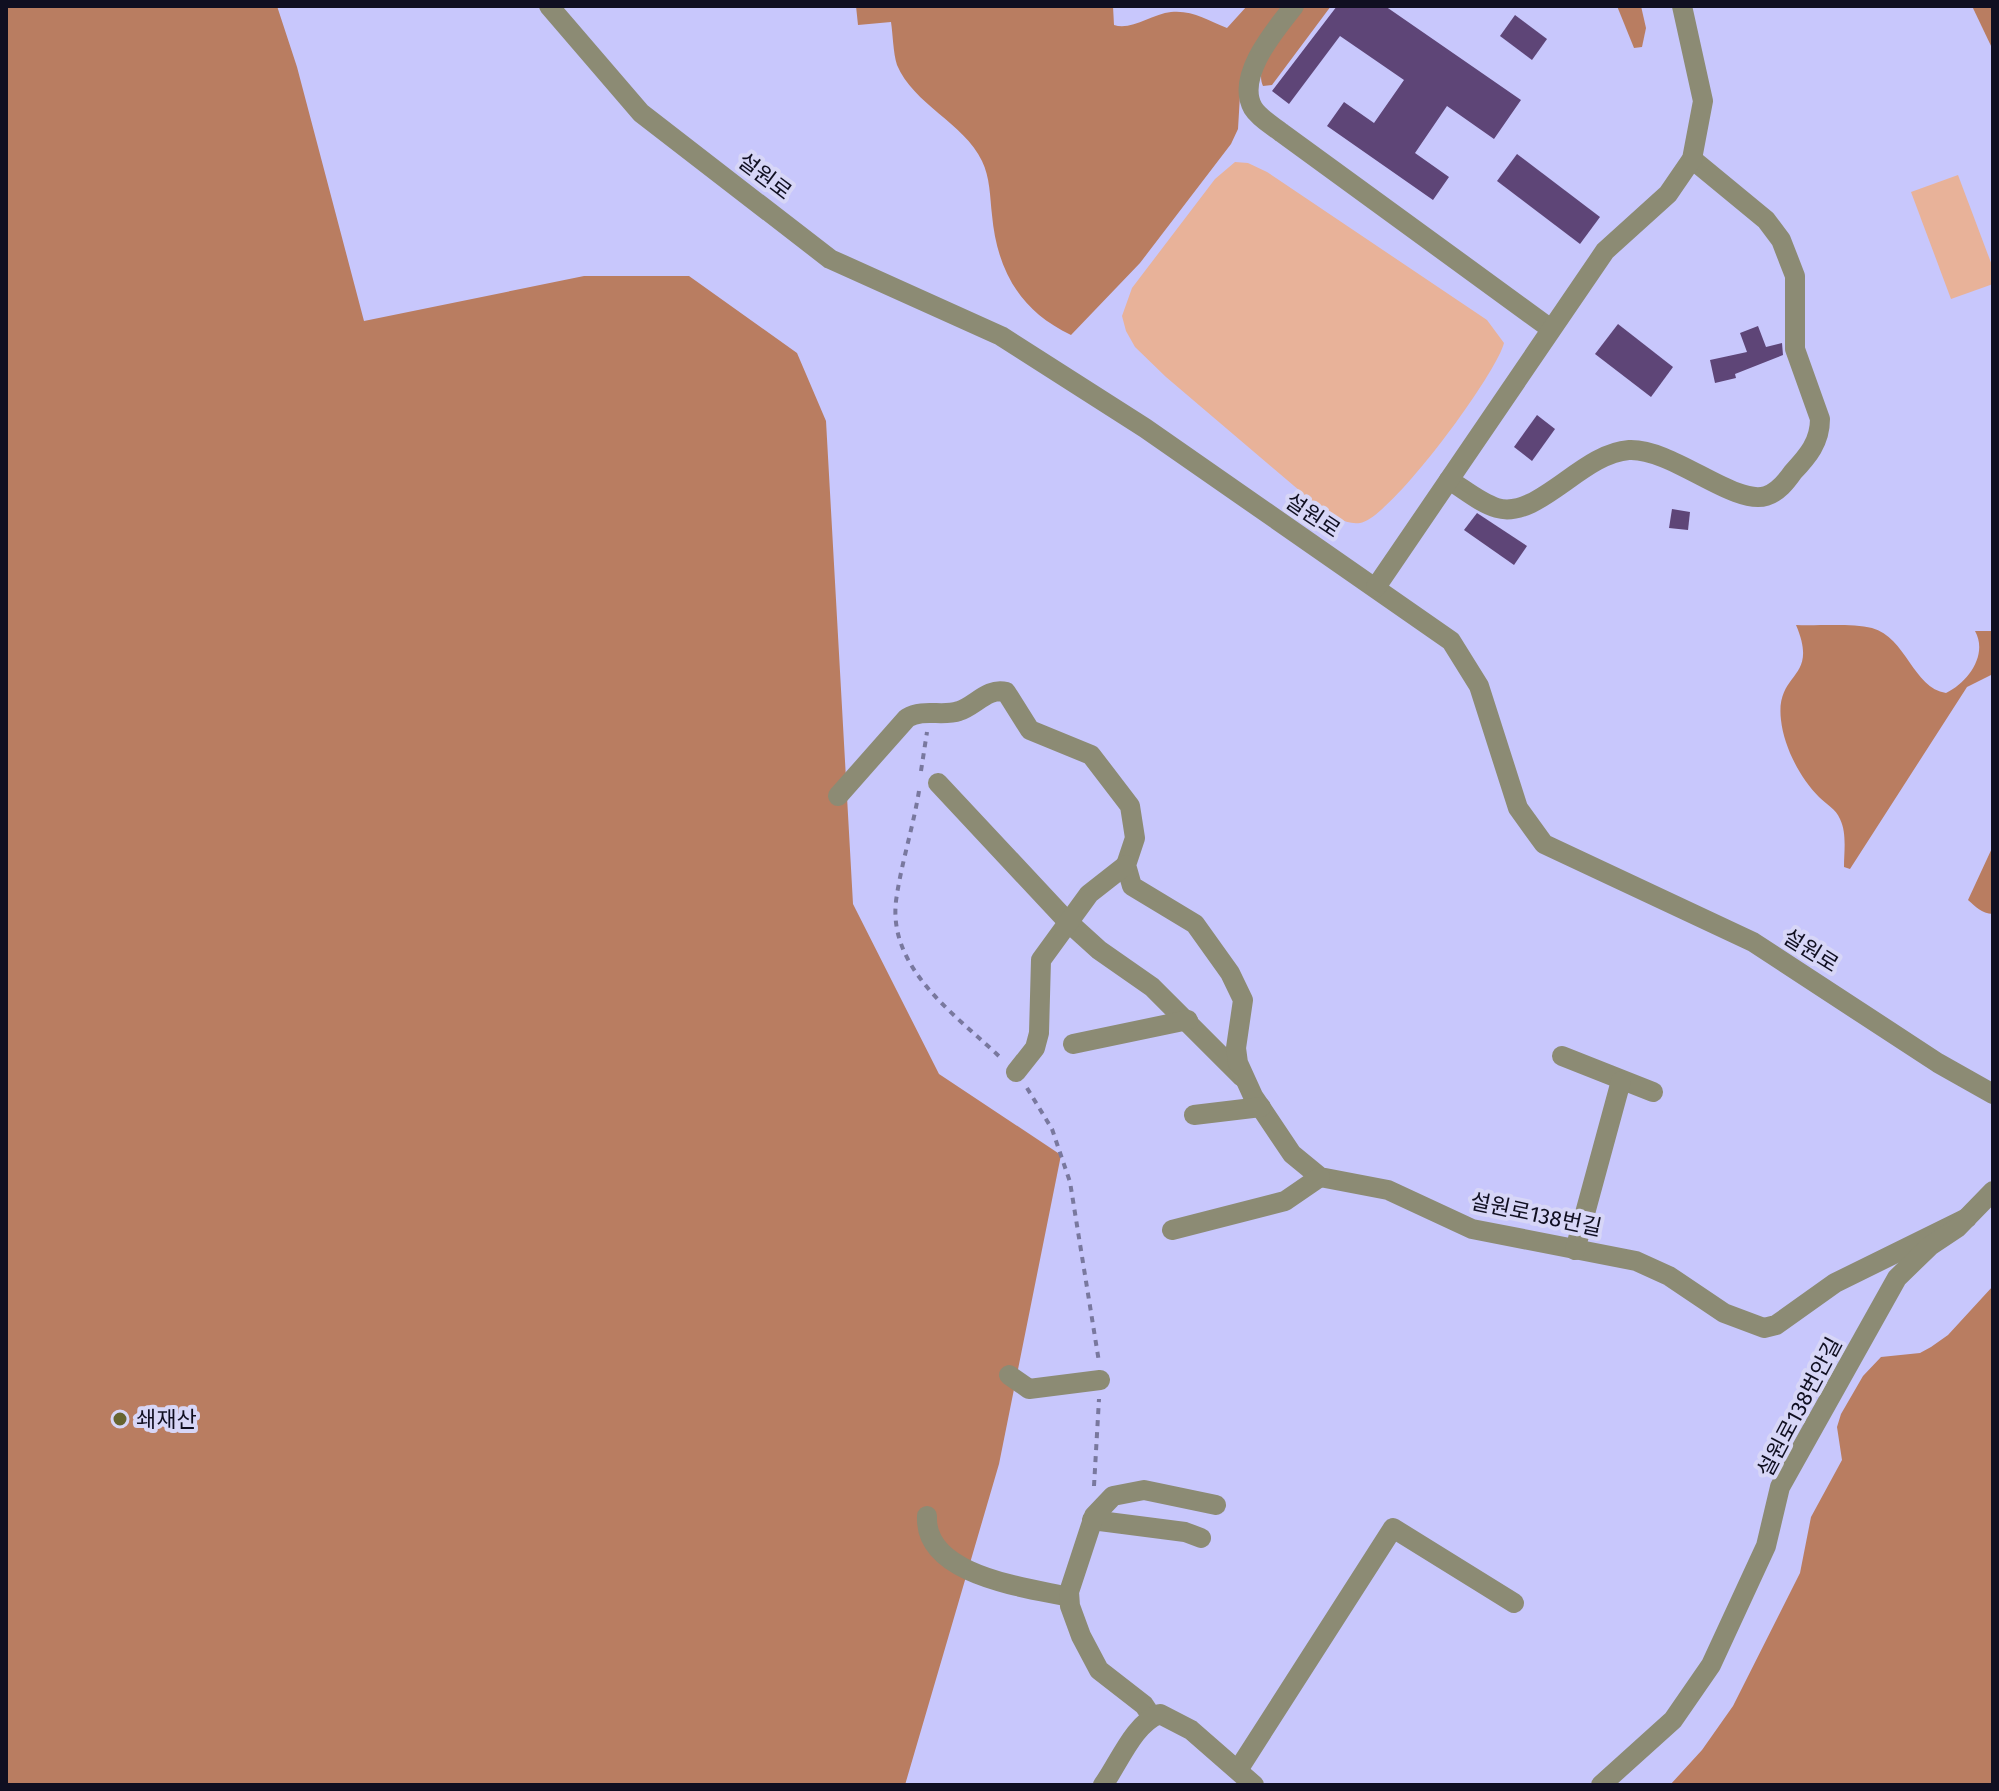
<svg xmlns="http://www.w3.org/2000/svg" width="1999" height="1791" viewBox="0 0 1999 1791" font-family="'Fira Sans','Noto Sans KR',sans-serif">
	<rect width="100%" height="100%" fill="#c8c7fc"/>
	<g fill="#e8b299">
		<path d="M1235,162l13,1 19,9 220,148 17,23c-8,32 -114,176 -144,180 -15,2 -27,-8 -40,-15l-154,-131 -31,-30 -9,-16 -4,-15 10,-28 83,-109z"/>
		<polygon points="1958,175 1993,268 1993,284 1951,299 1911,192"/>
	</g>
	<g fill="#b97d61">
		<polygon points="6,6 277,6 297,67 364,321 584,276 689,276 797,353 826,421 853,904 939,1074 1061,1155 999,1464 905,1785 6,1785"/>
		<path d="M856,6h257l1,19c17,6 38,-11 57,-13 22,-2 36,8 56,16l20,-22h37l-44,89 -2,34 -7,15 -91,119 -69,72c-51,-24 -74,-65 -79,-120 -2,-18 -2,-38 -10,-54 -18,-38 -69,-57 -85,-96 -4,-13 -4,-30 -6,-43l-33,3z"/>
		<path d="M1303,6h28l-59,79 -9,1c-11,-23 27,-61 40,-80z"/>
		<polygon points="1617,6 1641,6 1646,28 1642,47 1634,48"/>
		<polygon points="1972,6 1993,6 1993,49 1992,48"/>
		<path d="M1796,625c21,1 56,-2 76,3 34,9 41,60 74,65 23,-11 42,-39 29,-62h18v43l-26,13 -117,182 -6,-2c0,-15 3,-34 -4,-48 -4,-10 -14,-15 -21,-22 -19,-19 -35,-50 -38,-77 -6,-50 39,-39 15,-95z"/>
		<path d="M1993,846v68c-12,-1 -17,-7 -25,-14z"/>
		<polygon points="1993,1286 1993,1785 1670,1785 1702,1750 1733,1706 1800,1573 1811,1517 1842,1460 1837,1427 1841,1414 1863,1376 1881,1357 1920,1353 1931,1347 1948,1335"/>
	</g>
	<g fill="#5e4577">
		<polygon points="1337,6 1385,6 1521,100 1494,139 1447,106 1415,153 1449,177 1433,200 1327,126 1344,102 1374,123 1404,80 1340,36 1289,104 1272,91"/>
		<polygon points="1515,15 1547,39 1532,60 1500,36"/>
		<polygon points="1517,154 1600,217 1580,244 1497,181"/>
		<polygon points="1618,324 1673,367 1651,397 1595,354"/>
		<polygon points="1758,326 1766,347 1782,343 1783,355 1735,374 1736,378 1715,383 1710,360 1747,352 1740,333"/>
		<polygon points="1537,415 1555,429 1532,461 1514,447"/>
		<polygon points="1672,509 1690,512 1688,530 1669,528"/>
		<polygon points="1477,513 1527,546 1514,565 1464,530"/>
	</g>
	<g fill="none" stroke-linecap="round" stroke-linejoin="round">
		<g stroke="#79789e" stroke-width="4" stroke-dasharray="6 6" stroke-linecap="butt">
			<polyline points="921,771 927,732"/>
			<path d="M919,791c-6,37 -18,73 -23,110 -8,70 63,116 107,159"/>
			<polyline points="1027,1088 1052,1129 1070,1182 1099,1362"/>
			<polyline points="1094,1486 1099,1399"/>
		</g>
		<g stroke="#8c8b74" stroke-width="20">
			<polyline points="549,6 641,113 830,259 1001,336 1145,428 1451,641 1479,686 1518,808 1544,844 1753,942 1938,1063 1993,1094"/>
			<path d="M1294,6c-18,23 -59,70 -41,102 6,10 20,18 29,25l269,196"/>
			<path d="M1449,480c15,9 31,23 48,28 41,12 85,-55 132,-58 43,-2 105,56 137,46 12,-4 20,-14 27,-24 15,-16 27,-30 27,-53l-25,-70v-73l-14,-36 -15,-20 -74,-61"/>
			<polyline points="1376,587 1605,251 1668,194 1692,159 1703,101 1682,6"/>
			<polyline points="938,783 1067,921 1099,950 1152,987 1242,1077"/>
			<path d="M838,796l69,-78c17,-10 35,-1 52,-7 16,-5 29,-24 47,-19l24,38 61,25 39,51 5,32 -9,27 6,21 63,38 35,49 13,27 -7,48 2,15 15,33 39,58 28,23 68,13 84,39 164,32 33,15 55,37 40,15 12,-3 59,-42 132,-65"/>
			<polyline points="1073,1044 1188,1020"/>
			<polyline points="1562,1056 1653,1092"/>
			<polyline points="1016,1072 1035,1048 1039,1033 1041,960 1089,894 1126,865"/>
			<polyline points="1194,1115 1261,1107"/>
			<polyline points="1172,1230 1285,1201 1320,1177"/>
			<polyline points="1575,1250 1621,1081"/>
			<polyline points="1009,1375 1029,1389 1100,1380"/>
			<path d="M927,1516c-3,60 98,71 142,81"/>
			<polyline points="1092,1520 1185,1532 1201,1538"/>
			<polyline points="1152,1717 1144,1705 1099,1670 1081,1636 1070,1606 1069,1592 1094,1516 1113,1496 1144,1490 1216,1505"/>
			<polyline points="1238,1770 1393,1528 1514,1603"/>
			<path d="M1103,1785c16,-22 31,-62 57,-71l31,16 63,55"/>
			<polyline points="1601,1785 1673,1720 1711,1665 1766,1546 1780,1487 1897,1278 1930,1246 1957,1228 1993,1191"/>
		</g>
	</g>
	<circle fill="#666430" stroke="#d7d6f7" stroke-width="3" cx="120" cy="1419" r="8"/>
	<g text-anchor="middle" stroke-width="8" stroke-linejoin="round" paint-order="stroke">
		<g font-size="22" fill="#100f21" stroke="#d7d6f7">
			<text transform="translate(765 176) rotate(37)" y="8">설원로</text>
			<text transform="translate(1313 515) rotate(34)" y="8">설원로</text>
			<text transform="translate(1811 950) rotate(32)" y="8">설원로</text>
			<text transform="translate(1536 1214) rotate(12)" y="8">설원로138번길</text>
			<text transform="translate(1799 1407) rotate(-62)" y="8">설원로138번안길</text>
		</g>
		<g font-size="22" fill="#100f21" stroke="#d7d6f7" text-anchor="start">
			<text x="136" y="1427">쇄재산</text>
		</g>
	</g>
	<rect width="1999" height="1791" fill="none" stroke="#100f21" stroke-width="16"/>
</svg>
